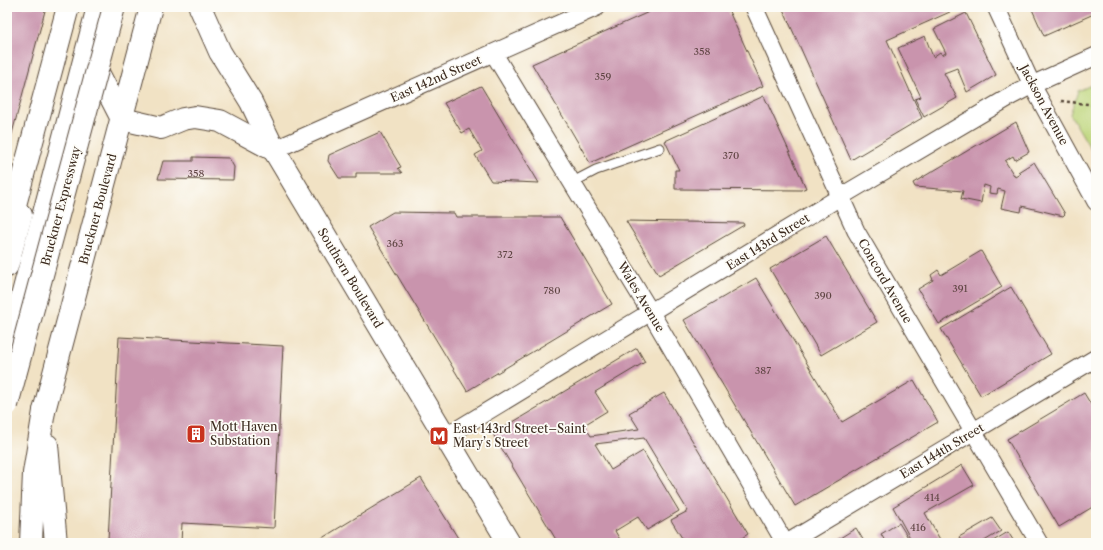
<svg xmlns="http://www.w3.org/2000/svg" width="1103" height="550" viewBox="0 0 1103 550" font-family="'Libre Caslon Text',serif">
	<rect width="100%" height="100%" fill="#fdfcf7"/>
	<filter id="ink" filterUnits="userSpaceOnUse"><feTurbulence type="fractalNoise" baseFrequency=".025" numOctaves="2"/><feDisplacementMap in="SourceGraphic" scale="8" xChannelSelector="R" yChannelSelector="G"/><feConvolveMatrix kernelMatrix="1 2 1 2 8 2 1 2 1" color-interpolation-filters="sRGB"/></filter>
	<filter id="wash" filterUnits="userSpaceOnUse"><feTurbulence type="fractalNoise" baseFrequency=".012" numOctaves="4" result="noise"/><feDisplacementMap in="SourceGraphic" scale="16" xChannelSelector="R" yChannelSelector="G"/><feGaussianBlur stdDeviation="0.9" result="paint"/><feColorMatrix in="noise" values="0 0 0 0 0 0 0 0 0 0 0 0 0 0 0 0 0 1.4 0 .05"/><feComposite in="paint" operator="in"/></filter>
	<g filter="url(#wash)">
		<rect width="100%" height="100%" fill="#f1e2c4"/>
		<polygon fill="#bed67b" stroke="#7c804c" points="1096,83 1096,158 1070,114 1078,91"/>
		<g id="blocks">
			<g fill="#c994ad">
				<polygon points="7,7 46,7 7,152"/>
				<polygon points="660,7 727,7 763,86 590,163 532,64"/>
				<polygon points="782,7 961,7 887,40 922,118 851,160"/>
				<polygon points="1031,7 1096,7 1096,13 1044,36"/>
				<polygon points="966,13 996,75 967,92 957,68 944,73 957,98 924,117 915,99 921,97 898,48 925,36 933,57 940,52 942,55 946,53 934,29"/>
				<polygon points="481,86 539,183 491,181 475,155 482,151 469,129 462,133 444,103"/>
				<polygon points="764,96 806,188 801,190 675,189 675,170 679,170 665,141"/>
				<polygon points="1016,122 1029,152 1015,160 1013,156 1005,161 1015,177 1020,174 1018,172 1034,162 1065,214 1063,216 1022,206 1021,212 1001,208 1005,191 998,189 997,194 989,193 990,187 984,185 981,203 961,199 963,191 915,187 913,183"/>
				<polygon points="380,132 401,167 398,168 402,173 356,173 356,178 339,178 328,161 329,155"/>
				<polygon points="193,157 229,158 234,167 233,180 158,179 163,161 193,161"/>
				<polygon points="393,212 454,213 456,217 560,217 612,304 467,391 368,227"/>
				<polygon points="626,221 743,223 744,225 659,275"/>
				<polygon points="826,236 877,322 821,355 770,269"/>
				<polygon points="981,251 1002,287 939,324 918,289 933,280 931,275 938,270 941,275"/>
				<polygon points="756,278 842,422 914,380 938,422 795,506 684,320"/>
				<polygon points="1011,287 1051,354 981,396 941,329"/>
				<polygon points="119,337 283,346 274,528 182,523 181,543 100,543 100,540 108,540"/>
				<polygon points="637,348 645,362 595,392 607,411 584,425 591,436 639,429 629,413 664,393 748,534 734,543 685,543 671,520 688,511 644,438 595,444 611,470 643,451 679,511 647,530 638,517 615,531 622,543 558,543 493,434"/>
				<polygon points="1084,393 1096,413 1096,505 1059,527 1007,439"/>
				<polygon points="962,465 974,485 925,513 942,543 913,543 893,507"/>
				<polygon points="421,478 461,543 314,543"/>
				<polygon points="992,518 1001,531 981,543 962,543 959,537"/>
				<polygon points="899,523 909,539 903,543 886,543 881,534"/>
				<polygon points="856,528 865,543 832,543"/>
				<polygon points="1008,532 1015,543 994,543 993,541"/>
			</g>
		</g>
	</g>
	<g filter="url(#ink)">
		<use href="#blocks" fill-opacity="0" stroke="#564637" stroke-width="1"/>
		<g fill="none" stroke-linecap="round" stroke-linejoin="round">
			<defs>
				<polyline id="service" points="571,183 596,170 660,148"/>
				<g id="minor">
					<polyline points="754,7 856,231 1039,543"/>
					<polyline points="996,7 1032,85 1096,202"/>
					<polyline points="494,54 651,313 785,543"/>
					<polyline points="274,150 597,7"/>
					<polyline points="445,437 840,197 1011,96 1032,85 1096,56"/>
					<polyline points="787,543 1096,358"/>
				</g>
				<g id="secondary">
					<polyline points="200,7 220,52 251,102 274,150 509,543"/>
					<polyline points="91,59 122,119 161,128 183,119 195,117 220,121 274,150"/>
					<polyline points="7,266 21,215"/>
					<polyline points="7,354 98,7"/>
					<polyline points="47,445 56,543"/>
					<polyline points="31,543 34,473 44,411"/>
				</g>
				<polyline id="primary" points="44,411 151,7"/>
				<polyline id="motorway" points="7,235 68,7"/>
			</defs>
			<use href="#service" stroke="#564637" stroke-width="11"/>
			<use href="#minor" stroke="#564637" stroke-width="19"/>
			<use href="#secondary" stroke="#564637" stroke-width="24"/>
			<use href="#primary" stroke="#564637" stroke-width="24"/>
			<use href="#motorway" stroke="#564637" stroke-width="24"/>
			<polyline stroke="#564637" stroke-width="2.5" stroke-dasharray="3 3" stroke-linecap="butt" points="1061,101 1096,105"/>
			<use href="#service" stroke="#fff" stroke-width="9"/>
			<use href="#minor" stroke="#fff" stroke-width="17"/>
			<use href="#secondary" stroke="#fff" stroke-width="22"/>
			<use href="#primary" stroke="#fff" stroke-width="22"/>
			<use href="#motorway" stroke="#fff" stroke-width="22"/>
			<defs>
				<polyline id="motorway-bridge" points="7,405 114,7"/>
			</defs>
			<use href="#motorway-bridge" stroke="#564637" stroke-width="24" stroke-linecap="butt"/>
			<use href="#motorway-bridge" stroke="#fff" stroke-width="22"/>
		</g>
	</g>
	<defs>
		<symbol id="building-square" viewBox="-11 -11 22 22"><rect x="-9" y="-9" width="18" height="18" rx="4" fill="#c8321e" stroke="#fdfcf7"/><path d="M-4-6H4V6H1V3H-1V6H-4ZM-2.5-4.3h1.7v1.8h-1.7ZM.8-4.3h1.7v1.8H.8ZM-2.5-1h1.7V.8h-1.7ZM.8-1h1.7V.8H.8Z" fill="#fff"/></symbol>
		<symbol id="metro-square" viewBox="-11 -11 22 22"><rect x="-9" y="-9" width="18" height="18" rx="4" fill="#c8321e" stroke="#fdfcf7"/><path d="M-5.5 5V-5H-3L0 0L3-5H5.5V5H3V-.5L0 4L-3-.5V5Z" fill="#fff"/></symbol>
	</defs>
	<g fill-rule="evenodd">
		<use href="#building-square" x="185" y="423" width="22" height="22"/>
		<use href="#metro-square" x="428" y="425" width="22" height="22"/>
	</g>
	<g text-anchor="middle" stroke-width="3.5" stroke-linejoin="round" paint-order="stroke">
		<g font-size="10" fill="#5e4442">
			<text x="702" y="55">358</text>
			<text x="603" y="80">359</text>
			<text x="731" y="159">370</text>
			<text x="196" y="177">358</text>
			<text x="395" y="247">363</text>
			<text x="505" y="258">372</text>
			<text x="960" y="292">391</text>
			<text x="552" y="294">780</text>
			<text x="823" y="299">390</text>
			<text x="763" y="374">387</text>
			<text x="932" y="501">414</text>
			<text x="918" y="531">416</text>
		</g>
		<g font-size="12" fill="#3b2a1e" stroke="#fdfcf7">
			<text transform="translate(436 79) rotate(-24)" y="4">East 142nd Street</text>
			<text transform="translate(1044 105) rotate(62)" y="4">Jackson Avenue</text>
			<text transform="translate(61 206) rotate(-75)" y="4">Bruckner Expressway</text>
			<text transform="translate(98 209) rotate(-75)" y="4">Bruckner Boulevard</text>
			<text transform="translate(768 242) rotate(-32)" y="4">East 143rd Street</text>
			<text transform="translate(350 278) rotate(59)" y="4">Southern Boulevard</text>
			<text transform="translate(885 281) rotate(60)" y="4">Concord Avenue</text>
			<text transform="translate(641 297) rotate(59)" y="4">Wales Avenue</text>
			<text transform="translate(942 451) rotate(-31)" y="4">East 144th Street</text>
		</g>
		<g font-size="12" fill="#3b2a1e" stroke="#fdfcf7" text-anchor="start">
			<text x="210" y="431">Mott Haven<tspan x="210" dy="14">Substation</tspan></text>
			<text x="453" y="433">East 143rd Street–Saint<tspan x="453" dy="14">Mary’s Street</tspan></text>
		</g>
	</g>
	<rect width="1103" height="550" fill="none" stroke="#fdfcf7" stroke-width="24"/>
</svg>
